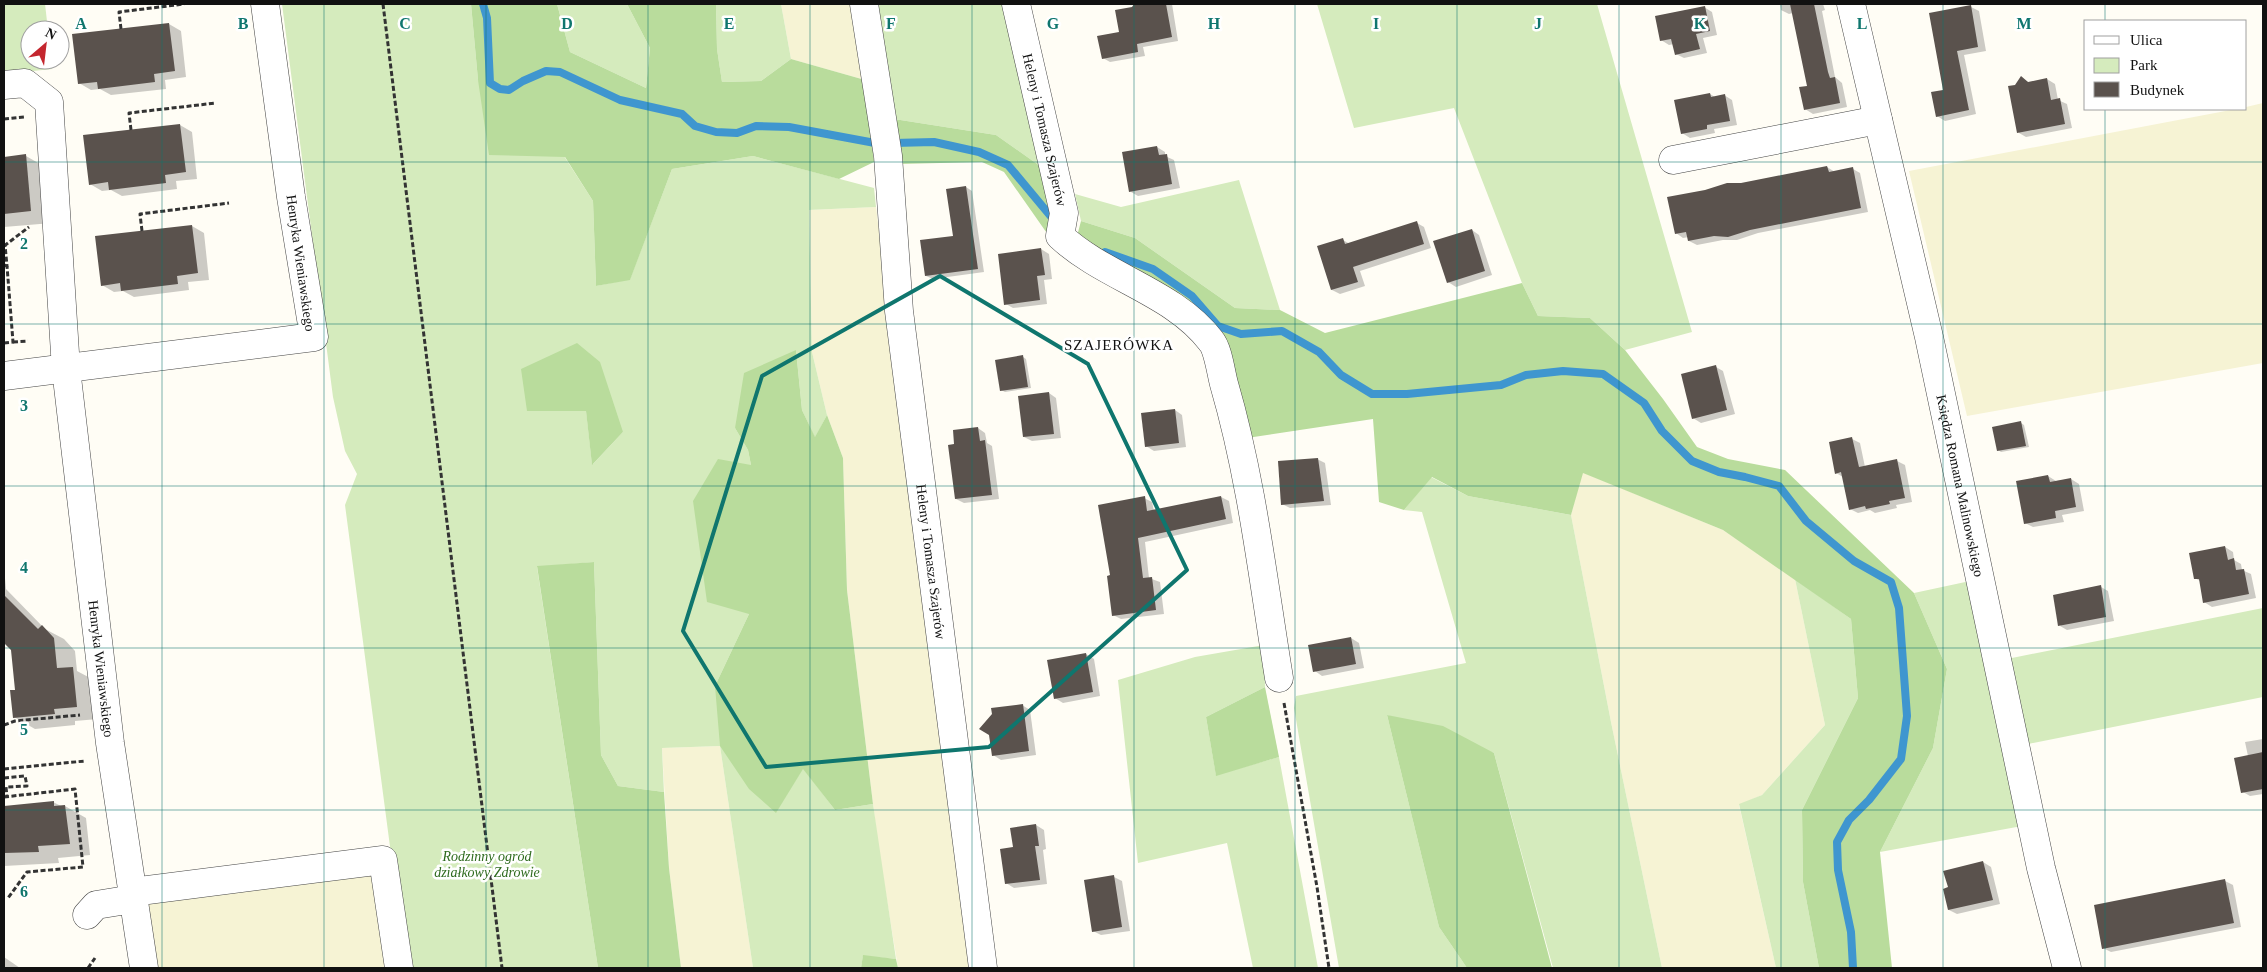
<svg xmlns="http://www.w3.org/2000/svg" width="2267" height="972" viewBox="0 0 2267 972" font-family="'Times New Roman',serif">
	<rect width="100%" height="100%" fill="#fffdf5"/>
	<g fill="#f6f3d4">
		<polygon points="781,4 852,4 865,80 791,59"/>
		<polygon points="2263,103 2263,363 1967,416 1909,171 2236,109 2246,109 2246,107"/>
		<polygon points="876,207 903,421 970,968 898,968 878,845 847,590 843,458 827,415 812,352 809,210"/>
		<polygon points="1582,472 1723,530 1795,579 1825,725 1762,795 1739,805 1776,968 1662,968 1611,722 1571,515"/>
		<polygon points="720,746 753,968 681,968 669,868 662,748"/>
		<polygon points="366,871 376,876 386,968 157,968 147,904"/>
	</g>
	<g fill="#d5ebbd" fill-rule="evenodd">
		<polygon points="4,4 45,4 48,30 30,30 30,60 51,60 52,69 4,74"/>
		<path d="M282,4h189l7,76 86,76 29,45 3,85 34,-7 42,-110 81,-13 121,32 2,19 -67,3 3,142 15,63 -12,23 -13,-28 -6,-60 -61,78 13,22 3,15 -2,149 -34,72 61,126 27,-44 32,42 38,-6 23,155 -33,-3 -2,12h-108l-33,-222 -58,2 2,44 -46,-6 -17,-31 -7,-193 -57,5 61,401h-192l-61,-463 12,-31 -12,-23 -12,-54zM586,410l37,22 -30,32h-1z"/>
		<polygon points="557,4 627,4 650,48 646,88 570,52"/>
		<polygon points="716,4 781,4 791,59 761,81 722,82 717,49"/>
		<polygon points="875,4 1006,4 1047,171 996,135 894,119"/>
		<polygon points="1317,4 1597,4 1692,332 1625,350 1590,318 1538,316 1522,283 1454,108 1354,128"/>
		<polygon points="1239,180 1280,310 1235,308 1135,238 1081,221 1075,194 1121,207"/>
		<polygon points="1431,477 1468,496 1571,515 1611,722 1662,968 1553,968 1494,753 1387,715 1439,927 1467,968 1339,968 1294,708 1296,696 1466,663 1422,512 1404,510"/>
		<polygon points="1795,579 1851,619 1858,698 1802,810 1803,882 1819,968 1776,968 1739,804 1762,795 1825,725"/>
		<polygon points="1970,581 2022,826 1880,852 1933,748 1947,669 1914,593"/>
		<polygon points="2263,608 2263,697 2028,744 2007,659"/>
		<polygon points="1264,645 1265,687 1206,717 1216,775 1279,757 1318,968 1253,968 1227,843 1138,863 1118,680 1195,657"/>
	</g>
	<g fill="#b9dc9c">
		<polygon points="471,4 557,4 570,52 646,88 650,48 627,4 716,4 717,49 722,82 761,81 791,59 865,80 874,162 839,179 753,156 672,169 630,280 596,286 593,201 565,157 489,155 478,80"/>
		<polygon points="894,119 996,135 1047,171 1054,202 1051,239 1004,172 982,162 899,164"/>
		<polygon points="1081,221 1135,238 1235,308 1280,310 1325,333 1522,283 1538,316 1590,318 1625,350 1663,399 1697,447 1728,459 1785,470 1914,593 1947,669 1933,748 1880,852 1892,968 1819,968 1803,882 1802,810 1858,698 1851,619 1723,530 1583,473 1571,515 1468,496 1432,477 1404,510 1379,502 1373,419 1247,438 1228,361 1076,240"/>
		<polygon points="577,343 600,362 623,432 592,465 586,411 527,411 521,369"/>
		<polygon points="796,350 802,410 815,437 827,415 843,458 847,590 873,804 835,810 803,769 776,813 749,789 720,746 715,686 749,614 707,602 693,501 718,459 751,465 748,450 735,428 744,373"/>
		<polygon points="594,562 601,755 618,786 664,792 669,868 681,968 598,968 537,566"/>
		<polygon points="1265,687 1279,757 1216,776 1206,717"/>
		<polygon points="1387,715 1443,726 1494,753 1552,968 1467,968 1439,927"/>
		<polygon points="863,955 896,959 898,968 861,968"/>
	</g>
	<g fill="#0003">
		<polygon points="1135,4 1172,4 1178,41 1143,47 1145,56 1110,62 1103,58 1121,33"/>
		<polygon points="1780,4 1823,4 1825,10 1822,11 1835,77 1842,83 1847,107 1813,114 1805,109 1809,87 1793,13 1789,14 1781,10"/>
		<polygon points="1704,7 1712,12 1717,35 1703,38 1707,53 1684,58 1676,54 1674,44 1669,45 1661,40"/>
		<polygon points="1971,7 1979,11 1986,51 1964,55 1976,114 1945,121 1937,116 1945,91 1931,14"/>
		<polygon points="169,24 181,31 186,77 165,80 166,89 111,95 100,89 91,90 79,83"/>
		<polygon points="2021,78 2030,83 2047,79 2055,84 2058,100 2067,104 2072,128 2026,137 2019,133 2016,86"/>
		<polygon points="1710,94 1715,97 1724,95 1732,100 1737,125 1714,129 1715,133 1690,138 1682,133"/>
		<polygon points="180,125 192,132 197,179 176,181 177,189 122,196 111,190 102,191 90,184"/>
		<polygon points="1157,147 1165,152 1165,156 1174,160 1180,188 1138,196 1131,192"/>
		<polygon points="26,156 47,168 52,223 4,227 4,158"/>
		<polygon points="1827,167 1835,172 1853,169 1860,173 1868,212 1758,233 1737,240 1723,240 1697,245 1689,241 1689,237 1683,238 1676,233"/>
		<polygon points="966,187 972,191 984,272 933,279 926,276 954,237"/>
		<polygon points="1417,223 1424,227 1431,248 1360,271 1365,286 1340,294 1332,290 1343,240 1350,244"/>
		<polygon points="192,226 204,233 209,280 188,282 189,290 134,297 123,291 114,292 102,285"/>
		<polygon points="1472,230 1479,235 1492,275 1456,287 1448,282"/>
		<polygon points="1041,249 1049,254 1052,279 1044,280 1047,304 1013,308 1006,304"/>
		<polygon points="1023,357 1026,359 1031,388 1005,392 1001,390"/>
		<polygon points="1716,367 1723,371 1735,414 1701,423 1693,418"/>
		<polygon points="1049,393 1056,398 1061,438 1032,441 1024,437"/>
		<polygon points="1175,410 1182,415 1186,447 1154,451 1146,446"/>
		<polygon points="2021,423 2024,425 2029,447 2001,452 1998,450"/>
		<polygon points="978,428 985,433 987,443 992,446 999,499 964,503 956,499 956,445"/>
		<polygon points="1852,439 1860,443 1865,467 1897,461 1905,465 1912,502 1896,505 1897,508 1875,513 1870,510 1858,513 1850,509 1843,477 1836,473"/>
		<polygon points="1317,459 1325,463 1331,505 1290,508 1282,504"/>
		<polygon points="2048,476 2056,481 2071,479 2079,484 2084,511 2062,515 2064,522 2033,527 2025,523"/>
		<polygon points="1221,497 1229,501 1233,523 1145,542 1149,578 1160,582 1164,614 1121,619 1113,615 1112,577 1144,498 1152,502 1154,511"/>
		<polygon points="2225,547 2233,552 2234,560 2241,564 2242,570 2251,574 2256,598 2212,607 2204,602 2200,581 2195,578"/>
		<polygon points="4,567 6,589 45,629 64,639 75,651 77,671 94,680 98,719 75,721 75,725 35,729 14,717 16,691 13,650 4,641"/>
		<polygon points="2101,587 2108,591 2114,621 2067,630 2060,626"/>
		<polygon points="1351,638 1359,643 1364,668 1322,676 1315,671"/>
		<polygon points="1086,654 1094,659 1100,696 1063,703 1055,698"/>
		<polygon points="1022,705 1030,710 1036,755 1001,760 993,755 993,714"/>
		<polygon points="2263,739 2263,794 2250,796 2243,792 2248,756 2245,742"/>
		<polygon points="53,802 61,806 65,806 86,818 90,855 58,858 59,863 4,866 4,808"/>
		<polygon points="1036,825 1044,830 1046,849 1043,850 1047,884 1014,888 1006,883 1014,848"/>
		<polygon points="1983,862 1991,867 2000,904 1957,914 1949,910 1949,888"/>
		<polygon points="1114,877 1122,881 1130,931 1101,935 1093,931"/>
		<polygon points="2225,881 2233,885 2241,927 2111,952 2103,948"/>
		<polygon points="4,957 20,968 4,968"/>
	</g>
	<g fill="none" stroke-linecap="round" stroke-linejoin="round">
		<g stroke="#3f96cf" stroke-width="8">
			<polyline points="483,4 487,18 490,83 500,89 509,90 523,81 546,71 560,72 620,100 682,114 695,126 716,132 737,133 756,126 789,127 875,143"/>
			<polyline points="893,143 934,142 979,152 1008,165 1053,219"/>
			<polyline points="1105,252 1153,269 1192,296 1218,326 1241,334 1282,331 1319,352 1341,375 1372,394 1407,394 1501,385 1526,375 1563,371 1603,374 1644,403 1662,431 1692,461 1719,472 1745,477 1779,486 1806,521 1854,561 1891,582 1899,608 1907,716 1901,759 1869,800 1849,820 1837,842 1838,870 1851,932 1853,968"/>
		</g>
	</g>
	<g fill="#5a524d">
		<polygon points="1134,4 1166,4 1172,37 1137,44 1138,52 1102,59 1097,36 1119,32 1115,10 1132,7"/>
		<polygon points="1790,4 1814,4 1828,72 1830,78 1835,77 1840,103 1804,110 1799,87 1807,86"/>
		<polygon points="1971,5 1978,47 1957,51 1969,110 1936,117 1931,92 1943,90 1929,13"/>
		<polygon points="1705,6 1710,31 1696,34 1700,49 1675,55 1671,39 1660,41 1655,16"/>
		<polygon points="169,23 175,71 154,74 155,82 98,89 97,82 78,84 72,34"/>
		<polygon points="2021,76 2028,82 2047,78 2051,100 2060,98 2065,124 2017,133 2008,86 2015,85"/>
		<polygon points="1710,93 1711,97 1725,94 1730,121 1707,125 1707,129 1681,134 1674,100"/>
		<polygon points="180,124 186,172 165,175 166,183 109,190 108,182 89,185 83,135"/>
		<polygon points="1157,146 1159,155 1167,154 1172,184 1129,192 1122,152"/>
		<polygon points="26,154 31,211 4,214 4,157"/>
		<polygon points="1827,166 1829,172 1853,167 1861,208 1750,230 1728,237 1714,236 1688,241 1686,232 1675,234 1667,197 1705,190 1727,183 1741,183"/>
		<polygon points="966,186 978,269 925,276 920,240 953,236 946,189"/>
		<polygon points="1417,221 1424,244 1353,267 1358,282 1331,290 1317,246 1343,238 1345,244"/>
		<polygon points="192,225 198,273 177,276 178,284 121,291 120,283 101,286 95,236"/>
		<polygon points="1472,229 1485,271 1447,283 1433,241"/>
		<polygon points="1041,248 1045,275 1037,276 1040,300 1004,305 998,254"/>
		<polygon points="1023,355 1028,387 1000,391 995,360"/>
		<polygon points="1716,365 1727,410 1692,419 1681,374"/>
		<polygon points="1049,392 1054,434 1023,437 1018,396"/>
		<polygon points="1175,409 1179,443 1145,447 1141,413"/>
		<polygon points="2021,421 2026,446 1997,451 1992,427"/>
		<polygon points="978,427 980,441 985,440 992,495 955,499 948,445 954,444 953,430"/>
		<polygon points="1852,437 1859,467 1897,459 1905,498 1889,501 1890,504 1866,509 1865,506 1849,510 1841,472 1835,474 1829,442"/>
		<polygon points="1318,458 1324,501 1281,505 1278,461"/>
		<polygon points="2048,475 2050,482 2071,478 2076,507 2055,511 2056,518 2024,524 2016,481"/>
		<polygon points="1145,496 1147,511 1221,496 1226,519 1138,538 1143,578 1152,577 1156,610 1112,616 1107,576 1110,575 1098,505"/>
		<polygon points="2225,546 2228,560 2234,558 2236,570 2244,569 2249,594 2203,603 2199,579 2194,579 2189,553"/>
		<polygon points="2101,585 2106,617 2058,626 2053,595"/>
		<polygon points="4,595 38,629 42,625 54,638 57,668 73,667 77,707 54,709 55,714 13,718 10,690 15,690 11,650 4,643"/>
		<polygon points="1351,637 1356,664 1313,672 1308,645"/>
		<polygon points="1086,653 1093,692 1054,699 1047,660"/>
		<polygon points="1023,704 1029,751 992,756 989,735 979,729 992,714 991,708"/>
		<polygon points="2263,752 2263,789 2241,793 2234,758"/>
		<polygon points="54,801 54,806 65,805 70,844 38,846 39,852 4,853 4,806"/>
		<polygon points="1036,824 1039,846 1035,846 1040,880 1005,884 1000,849 1013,847 1010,828"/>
		<polygon points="1983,861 1993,900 1948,910 1943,889 1948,887 1943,871"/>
		<polygon points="1114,875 1122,927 1092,932 1084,880"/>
		<polygon points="2225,879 2234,923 2102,949 2094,905"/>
	</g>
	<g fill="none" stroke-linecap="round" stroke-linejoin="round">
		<defs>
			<g id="minor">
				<path id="s1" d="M864,4l24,152 11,155 84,657"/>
				<path id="s2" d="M1016,4l48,209 -4,23c45,42 114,56 151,105 7,8 10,32 13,43 28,96 39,196 55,294"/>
				<path id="s3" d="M1851,4l78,333 112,531 26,100"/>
				<path id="s4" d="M4,85l21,-2 24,19 17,267 44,374 34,225"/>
				<polyline points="1673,160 1878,120"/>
				<polyline points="4,376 314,337 291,197 265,4"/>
				<polyline points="132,892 383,860 399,968"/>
				<polyline points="87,915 96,905 133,899"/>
			</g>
		</defs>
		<use href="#minor" stroke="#444" stroke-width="29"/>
		<g stroke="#333" stroke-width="3" stroke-dasharray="5 2.5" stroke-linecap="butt">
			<polyline points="383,4 502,968"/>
			<polyline points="121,29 119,12 184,4"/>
			<polyline points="4,119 24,117"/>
			<polyline points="131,130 129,113 216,103"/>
			<polyline points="142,231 140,214 229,203"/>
			<polyline points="4,246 29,227"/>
			<polyline points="4,265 7,266 5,245"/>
			<polyline points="13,342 28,341"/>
			<polyline points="4,343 13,342 7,266"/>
			<polyline points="1284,703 1317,887 1329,968"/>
			<polyline points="4,725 15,721 80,715"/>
			<polyline points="4,769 85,761"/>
			<polyline points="4,778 25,776 27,786 6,787 7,797"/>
			<polyline points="4,797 75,789 83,867 27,872 8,898"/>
			<polyline points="88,968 95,958"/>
		</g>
		<use href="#minor" stroke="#fff" stroke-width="28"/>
	</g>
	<path fill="none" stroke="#0f766e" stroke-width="4" stroke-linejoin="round" d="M940,276l148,88 99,206 -198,177 -223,20 -83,-136 79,-255z"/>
	<path fill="none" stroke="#0f766e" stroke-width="1" stroke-opacity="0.55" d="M162,4v964M324,4v964M486,4v964M648,4v964M810,4v964M972,4v964M1134,4v964M1295,4v964M1457,4v964M1619,4v964M1781,4v964M1943,4v964M2105,4v17M2105,109v859M4,162h2259M4,324h2259M4,486h2259M4,648h2259M4,810h2259"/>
	<g text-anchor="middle" stroke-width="5" stroke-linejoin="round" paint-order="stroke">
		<g font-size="14" fill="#111" stroke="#fff">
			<text dy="5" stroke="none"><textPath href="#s2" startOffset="129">Heleny i Tomasza Szajerów</textPath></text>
			<text transform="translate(301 263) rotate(82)" y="5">Henryka Wieniawskiego</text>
			<text dy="5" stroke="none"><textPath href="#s3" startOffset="494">Księdza Romana Malinowskiego</textPath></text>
			<text dy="5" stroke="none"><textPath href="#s1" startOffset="562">Heleny i Tomasza Szajerów</textPath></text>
			<text dy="5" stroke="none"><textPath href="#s4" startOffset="621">Henryka Wieniawskiego</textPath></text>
		</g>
		<g font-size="14" font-style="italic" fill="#2f6b1f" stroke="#fff">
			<text x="487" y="861">Rodzinny ogród<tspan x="487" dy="16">działkowy Zdrowie</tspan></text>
		</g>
		<g font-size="15" letter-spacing="1" fill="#111" stroke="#fff">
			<text x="1119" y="350">SZAJERÓWKA</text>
		</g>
	</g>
	<g font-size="16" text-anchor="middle" font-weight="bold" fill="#0f766e" stroke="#fff" stroke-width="5" stroke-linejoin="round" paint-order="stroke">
		<text x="81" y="29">A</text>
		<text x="243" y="29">B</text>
		<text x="405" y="29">C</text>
		<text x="567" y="29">D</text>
		<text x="729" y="29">E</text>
		<text x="891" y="29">F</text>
		<text x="1053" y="29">G</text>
		<text x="1214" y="29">H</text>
		<text x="1376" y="29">I</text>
		<text x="1538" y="29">J</text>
		<text x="1700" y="29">K</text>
		<text x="1862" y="29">L</text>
		<text x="2024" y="29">M</text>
		<text x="24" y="249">2</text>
		<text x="24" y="411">3</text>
		<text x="24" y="573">4</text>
		<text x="24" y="735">5</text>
		<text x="24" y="897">6</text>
	</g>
	<rect width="2267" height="972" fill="none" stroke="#111111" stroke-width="10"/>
	<rect x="2084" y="20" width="162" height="90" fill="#ffffff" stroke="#a0a0a0"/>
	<rect x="2094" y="36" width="25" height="8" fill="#ffffff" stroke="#a0a0a0"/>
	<text x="2130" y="45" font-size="15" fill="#111111">Ulica</text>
	<rect x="2094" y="58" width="25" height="15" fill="#d5ebbd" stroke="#a0a0a0"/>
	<text x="2130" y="70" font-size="15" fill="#111111">Park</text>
	<rect x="2094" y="82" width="25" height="15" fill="#5a524d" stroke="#a0a0a0"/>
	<text x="2130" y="95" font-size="15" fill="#111111">Budynek</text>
	<g transform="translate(45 45) rotate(28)"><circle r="24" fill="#ffffff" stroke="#a0a0a0"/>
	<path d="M0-4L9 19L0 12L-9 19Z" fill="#c4262e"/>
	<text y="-8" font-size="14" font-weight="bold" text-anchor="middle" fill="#111111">N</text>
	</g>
</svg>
